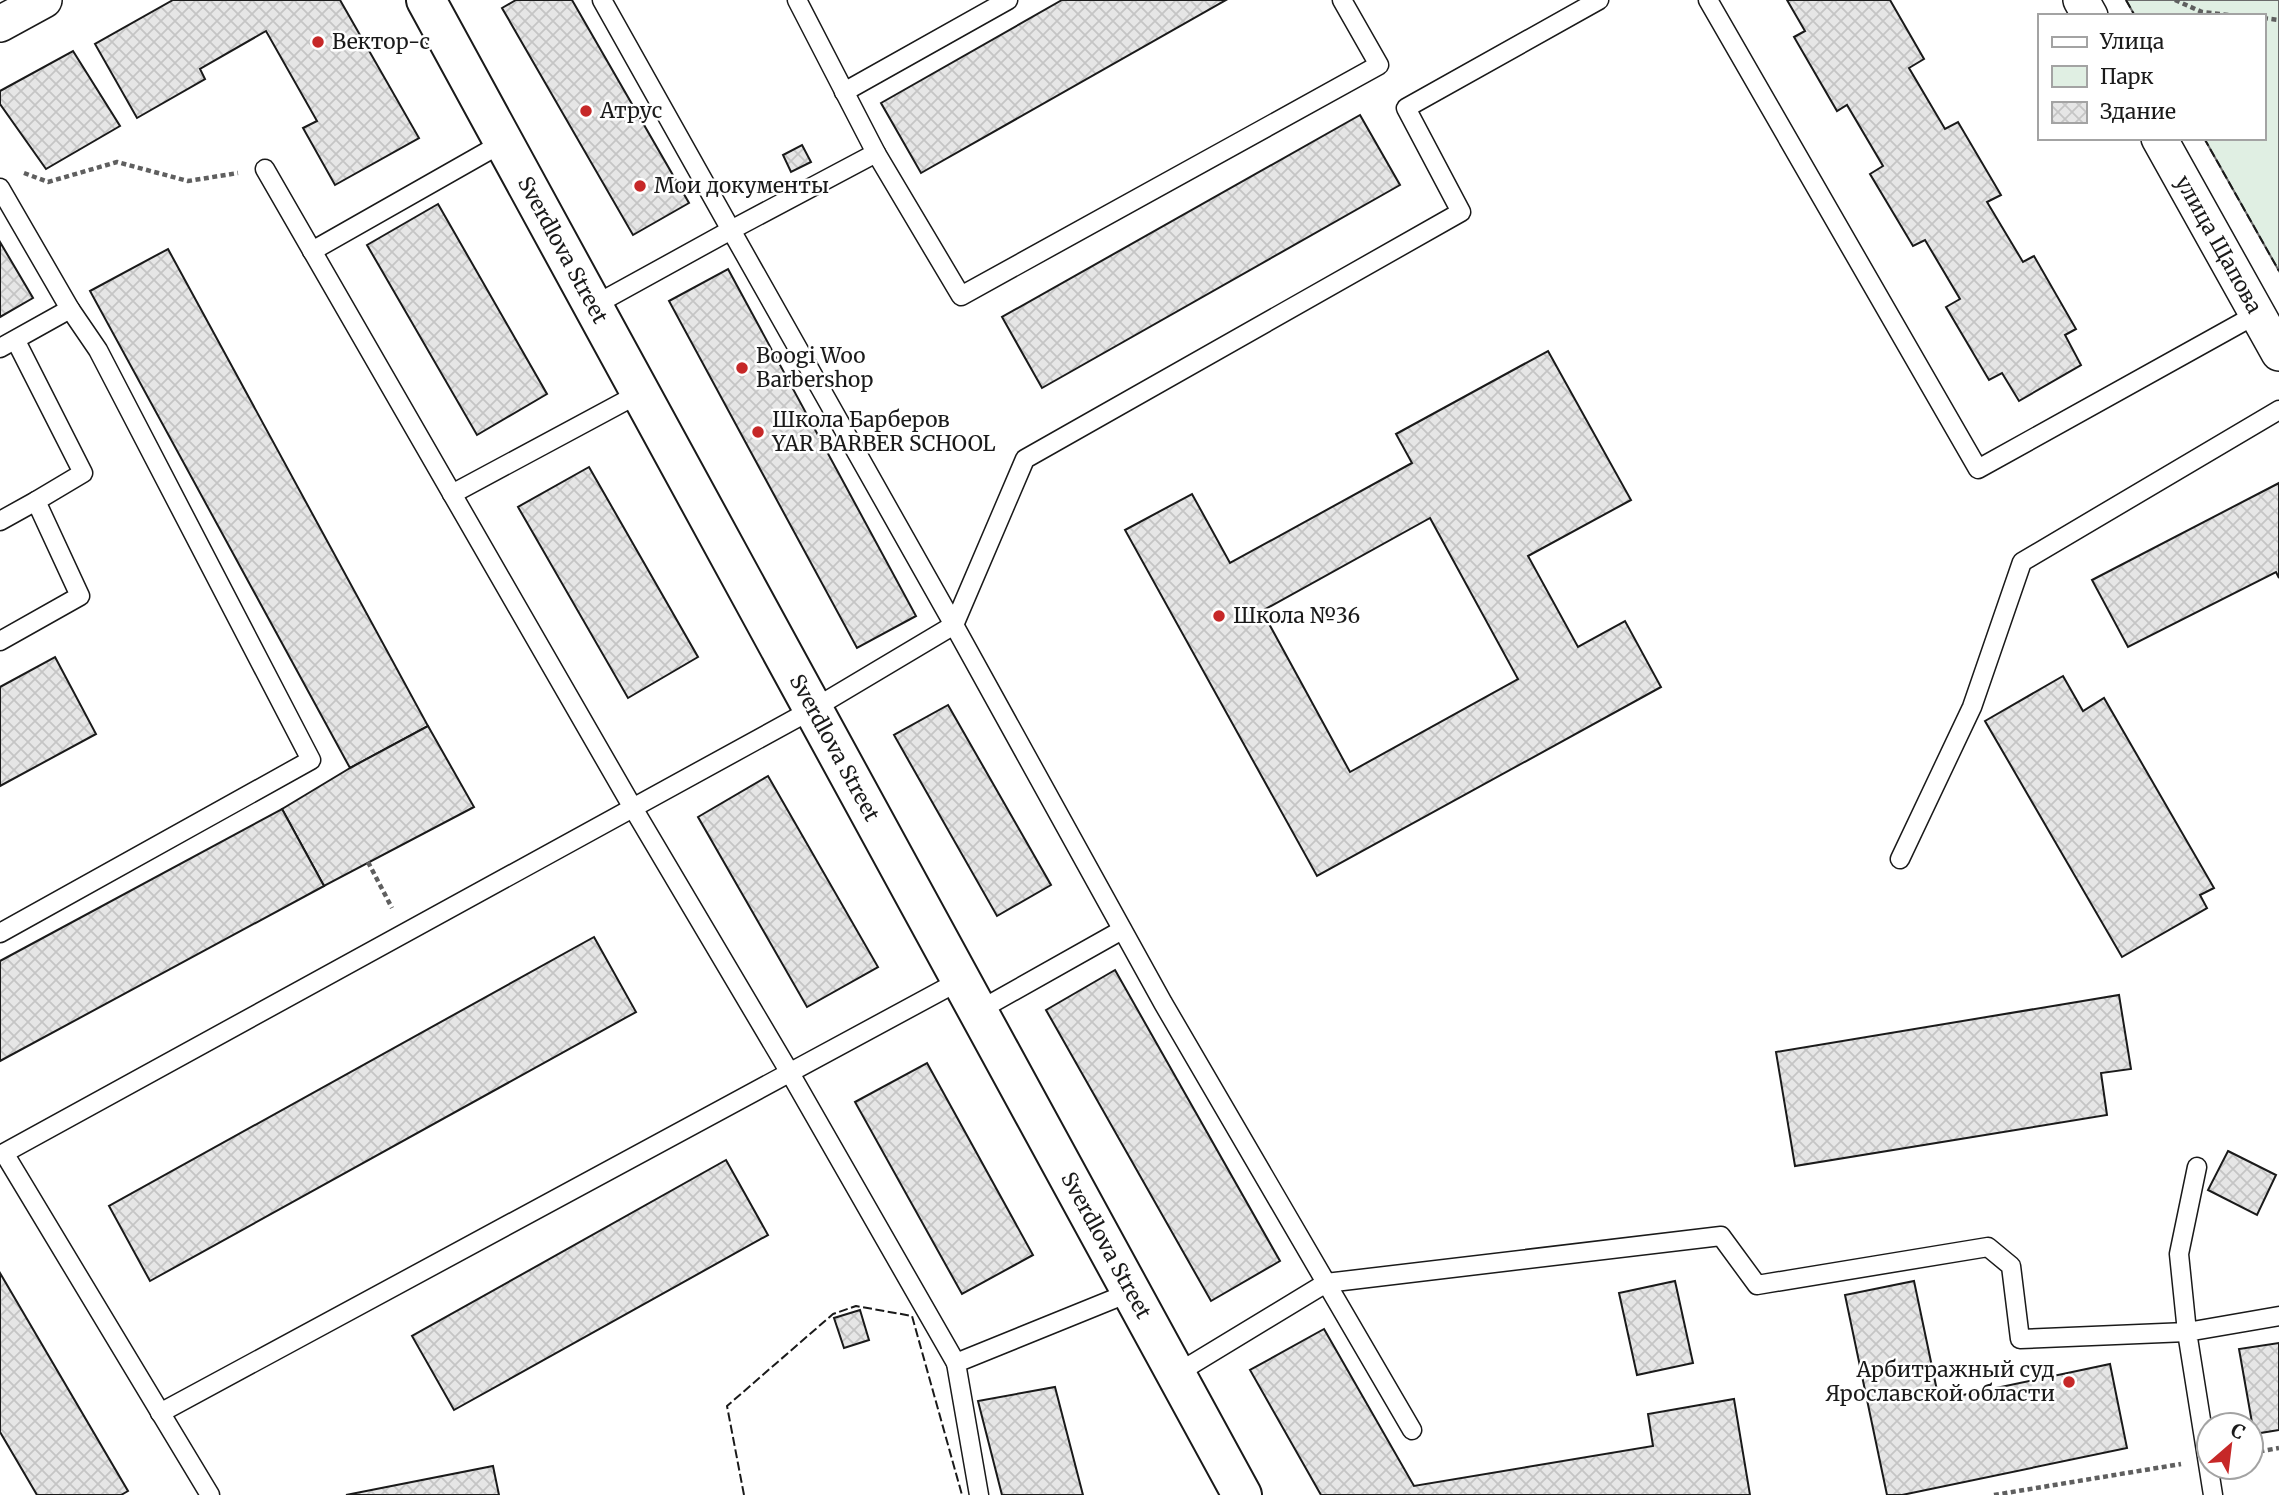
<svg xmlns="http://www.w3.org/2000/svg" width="2279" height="1495" viewBox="0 0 2279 1495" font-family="Merriweather,serif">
	<defs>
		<pattern id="building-cross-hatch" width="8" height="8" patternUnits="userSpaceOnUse" patternTransform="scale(1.75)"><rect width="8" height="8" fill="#e6e6e6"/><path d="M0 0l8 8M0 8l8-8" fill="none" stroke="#c5c5c5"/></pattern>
	</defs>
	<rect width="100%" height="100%" fill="#fff"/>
	<polygon fill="#e0efe3" stroke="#6a6a6a" stroke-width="2" points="2126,0 2279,0 2279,271 2204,138 2263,138 2263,16 2135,16"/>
	<g fill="url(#building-cross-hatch)" stroke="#1a1a1a" stroke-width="2" fill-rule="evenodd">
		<polygon points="173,0 340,0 419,138 335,185 303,128 317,121 266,31 200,69 205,79 137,118 95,44"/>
		<polygon points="516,0 572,0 689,203 633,235 502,8"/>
		<polygon points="1062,0 1226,0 921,173 881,103"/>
		<polygon points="1787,0 1890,0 1924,59 1909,68 1945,129 1958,122 2001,195 1987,202 2023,262 2034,256 2076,329 2065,335 2081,365 2019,401 2002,373 1989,380 1946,307 1960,299 1925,240 1913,246 1870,174 1883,166 1847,105 1837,111 1794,37 1805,31"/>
		<polygon points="73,51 120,126 46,169 0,104 0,91"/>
		<polygon points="1360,115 1400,185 1042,388 1002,317"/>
		<polygon points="802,145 811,162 791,172 783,155"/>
		<polygon points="438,204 547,394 477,435 367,245"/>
		<polygon points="0,242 33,298 0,317"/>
		<polygon points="168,249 428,726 350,768 90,291"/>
		<polygon points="728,269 916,616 857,648 669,301"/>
		<path d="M1548,351l83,149 -103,56 50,91 47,-26 36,66 -344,189 -192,-346 67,-36 38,69 182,-100 -16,-29zM1430,518l88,161 -168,93 -88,-161z"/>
		<polygon points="589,467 698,657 628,698 518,507"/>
		<polygon points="2279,483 2279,578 2276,572 2128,647 2092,580"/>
		<polygon points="55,657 96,734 0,786 0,687"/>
		<polygon points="2063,676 2083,711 2104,698 2214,888 2200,895 2207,908 2122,957 1985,721"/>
		<polygon points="948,705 1051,885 997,916 894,735"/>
		<polygon points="428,726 474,807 324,886 282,809 350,768"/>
		<polygon points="768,776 878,967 807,1007 698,817"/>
		<polygon points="282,809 324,886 0,1061 0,961"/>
		<polygon points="594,937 636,1012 150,1281 109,1206"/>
		<polygon points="1115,970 1280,1261 1211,1301 1046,1010"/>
		<polygon points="2119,995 2131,1069 2101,1073 2107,1115 1795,1166 1776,1052"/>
		<polygon points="927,1063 1033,1255 962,1294 855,1102"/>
		<polygon points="2228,1151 2276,1175 2257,1215 2208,1190"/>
		<polygon points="726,1160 768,1235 454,1410 412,1336"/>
		<polygon points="0,1273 128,1491 121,1495 37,1495 0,1432"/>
		<polygon points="1675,1281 1693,1363 1637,1375 1619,1293"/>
		<polygon points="1914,1281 1939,1400 2110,1364 2127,1448 1902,1495 1887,1495 1845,1295"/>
		<polygon points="860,1310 869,1340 844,1348 834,1318"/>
		<polygon points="1324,1329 1414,1486 1653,1446 1648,1414 1734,1399 1750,1495 1321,1495 1250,1370"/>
		<polygon points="2279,1343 2279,1430 2254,1434 2239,1349"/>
		<polygon points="1055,1387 1083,1495 1002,1495 978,1401"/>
		<polygon points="493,1466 499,1495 346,1495"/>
	</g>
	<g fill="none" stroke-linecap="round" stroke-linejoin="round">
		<defs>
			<g id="lane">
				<polyline points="797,0 876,153"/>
				<polyline points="1342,0 1379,65 961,296 876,153 731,230 954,625 1163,1003 1412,1430"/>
				<polyline points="1708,0 1978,469 2257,314"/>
				<polyline points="844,92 1008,0"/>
				<polyline points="265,169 633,808 790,1073 956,1363"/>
				<polyline points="0,188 70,309 98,350 311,760 0,933"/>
				<polyline points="312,251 504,142"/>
				<polyline points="593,306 731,230 602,0"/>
				<polyline points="0,348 70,309"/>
				<polyline points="452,494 640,393"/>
				<polyline points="0,521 36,501"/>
				<polyline points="0,641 80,596 36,501 83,473 16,341"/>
				<polyline points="1900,859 1972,707 2022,562 2279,410"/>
				<polyline points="978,1011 1122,930"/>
				<polyline points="1176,1374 1326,1283 1721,1236 1757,1285 1988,1247 2011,1266 2020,1339 2187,1332 2179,1254 2197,1167"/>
				<polyline points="160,1413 961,980"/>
				<polyline points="210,1495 4,1153 813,709 954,625 1025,459 1461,212 1406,108 1599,0"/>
				<polyline points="979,1495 956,1363 1131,1292"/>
				<polyline points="2213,1495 2187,1332 2279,1316"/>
			</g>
			<g id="street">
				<polyline points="2081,0 2090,16"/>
				<polyline points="0,24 44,0"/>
				<path id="s1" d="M2159,138l120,215"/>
			</g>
			<g id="secondary">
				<path id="s2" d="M426,0l816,1495"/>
			</g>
		</defs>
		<use href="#lane" stroke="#1a1a1a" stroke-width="21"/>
		<use href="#street" stroke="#1a1a1a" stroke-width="38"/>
		<use href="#secondary" stroke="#1a1a1a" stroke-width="42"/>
		<g stroke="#5f5f5f" stroke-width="4.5" stroke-dasharray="5 3.5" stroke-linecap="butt">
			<polyline points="2175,0 2202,12 2238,16"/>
			<polyline points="2263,18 2279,20"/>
			<polyline points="24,173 48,182 117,162 188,181 238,173"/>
			<polyline points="368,862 392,908"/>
			<polyline points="2251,1453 2279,1448"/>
			<polyline points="1994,1495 2181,1464"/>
		</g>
		<use href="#lane" stroke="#fff" stroke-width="18"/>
		<use href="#street" stroke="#fff" stroke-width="35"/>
		<use href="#secondary" stroke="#fff" stroke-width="38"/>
		<g stroke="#1a1a1a" stroke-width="2" stroke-dasharray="9 3.5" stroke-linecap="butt">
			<polyline points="2126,0 2135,16"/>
			<polyline points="2204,138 2279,271"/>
			<polyline points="744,1495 727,1406 833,1314 856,1306 912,1316 962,1495"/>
		</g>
	</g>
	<g fill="#c62828" stroke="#fff" stroke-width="2.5">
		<circle cx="318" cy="42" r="7"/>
		<circle cx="586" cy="111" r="7"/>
		<circle cx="640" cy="186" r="7"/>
		<circle cx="742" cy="368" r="7"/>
		<circle cx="758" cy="432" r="7"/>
		<circle cx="1219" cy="616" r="7"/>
		<circle cx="2069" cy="1382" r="7"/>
	</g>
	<g text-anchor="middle" stroke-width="5" stroke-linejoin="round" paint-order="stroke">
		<g font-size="21" fill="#1a1a1a" stroke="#fff" text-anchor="start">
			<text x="332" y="49">Вектор-с</text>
			<text x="600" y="118">Атрус</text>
			<text x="654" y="193">Мои документы</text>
			<text x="756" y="363">Boogi Woo<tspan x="756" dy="24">Barbershop</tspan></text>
			<text x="772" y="427">Школа Барберов<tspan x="772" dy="24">YAR BARBER SCHOOL</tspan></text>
			<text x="1233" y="623">Школа №36</text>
			<text x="2055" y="1377" text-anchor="end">Арбитражный суд<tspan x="2055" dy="24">Ярославской области</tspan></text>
		</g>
		<g font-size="21" fill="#1a1a1a" stroke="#fff">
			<text dy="7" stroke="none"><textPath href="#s1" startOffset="122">улица Щапова</textPath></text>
			<text dy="7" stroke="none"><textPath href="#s2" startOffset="285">Sverdlova Street</textPath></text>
			<text dy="7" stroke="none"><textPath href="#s2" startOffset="852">Sverdlova Street</textPath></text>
			<text dy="7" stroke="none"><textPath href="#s2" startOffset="1419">Sverdlova Street</textPath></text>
		</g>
	</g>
	<rect x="2038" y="14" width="228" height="126" fill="#ffffff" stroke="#a3a3a3" stroke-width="2"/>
	<rect x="2052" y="37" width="35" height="10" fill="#ffffff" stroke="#a3a3a3" stroke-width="2"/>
	<text x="2100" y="49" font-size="21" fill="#1a1a1a">Улица</text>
	<rect x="2052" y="66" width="35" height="21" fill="#e0efe3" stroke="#a3a3a3" stroke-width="2"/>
	<text x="2100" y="84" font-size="21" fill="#1a1a1a">Парк</text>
	<rect x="2052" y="102" width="35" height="21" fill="url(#building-cross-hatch)" stroke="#a3a3a3" stroke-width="2"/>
	<text x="2100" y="119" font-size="21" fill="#1a1a1a">Здание</text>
	<g transform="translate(2230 1446) rotate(28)"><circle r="33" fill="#ffffff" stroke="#a3a3a3" stroke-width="2"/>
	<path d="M0-5L12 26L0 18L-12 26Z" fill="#c62828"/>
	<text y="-10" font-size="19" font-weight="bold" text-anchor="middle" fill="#1a1a1a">С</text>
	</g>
</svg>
